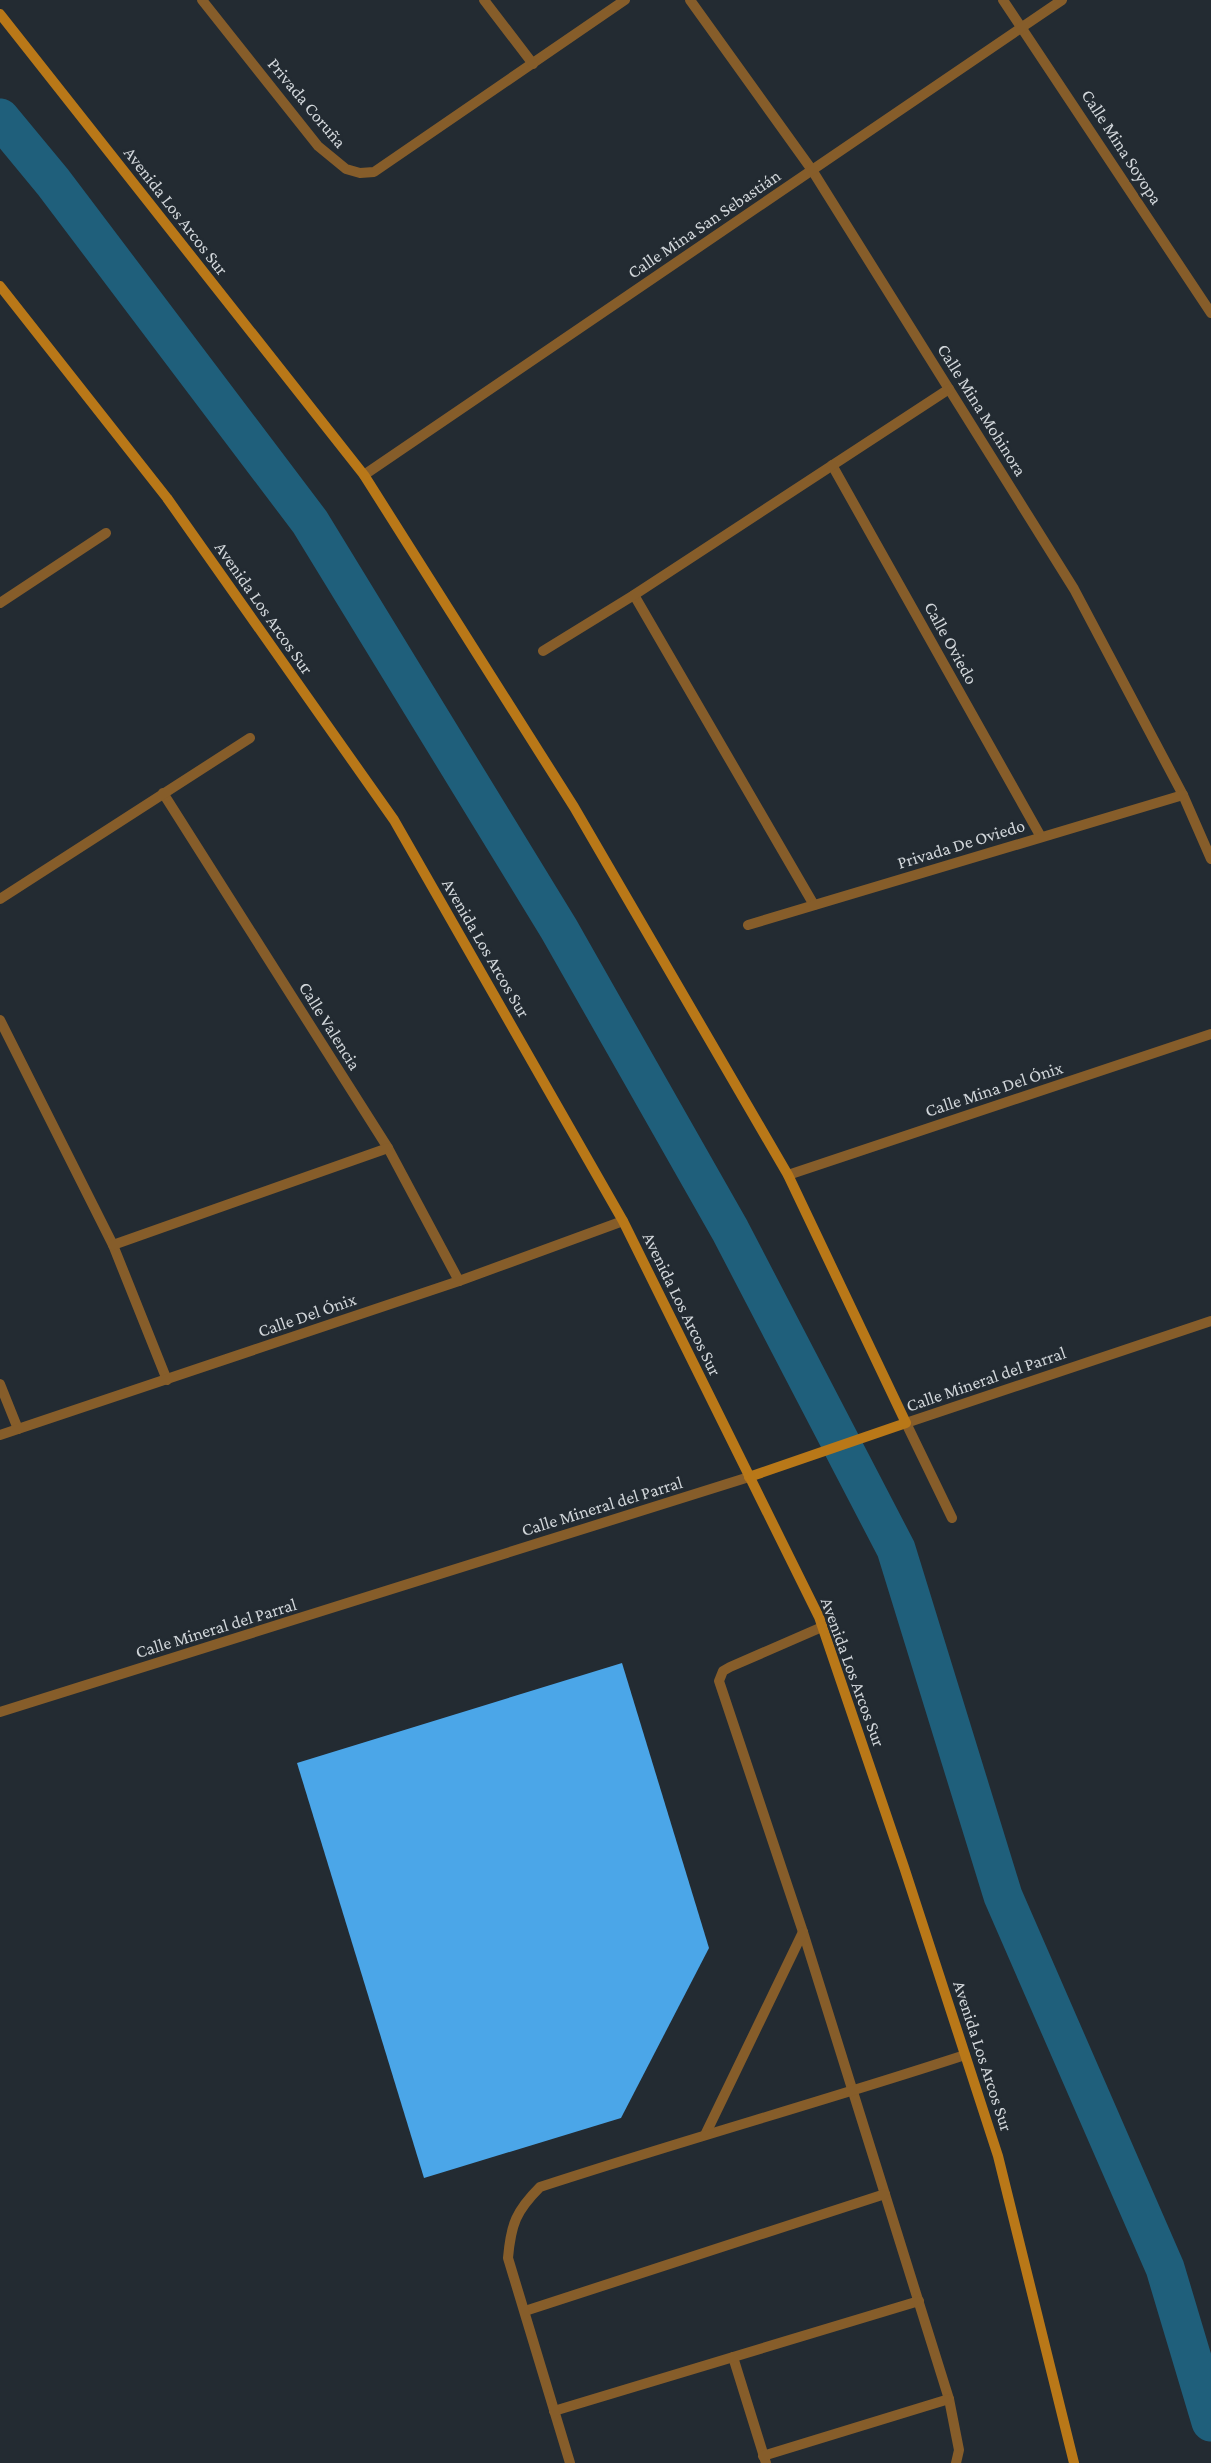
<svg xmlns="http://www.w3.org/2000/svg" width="1211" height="2463" viewBox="0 0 1211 2463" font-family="'Crimson Pro',serif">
	<rect width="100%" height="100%" fill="#232b32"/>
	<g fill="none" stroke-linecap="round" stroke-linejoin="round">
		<polyline stroke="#1f5f7b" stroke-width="39" points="0,118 53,182 310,522 559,929 730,1230 896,1549 1003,1896 1165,2268 1211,2422"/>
	</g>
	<polygon fill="#4ba6e8" points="622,1663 709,1948 621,2118 424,2178 297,1763"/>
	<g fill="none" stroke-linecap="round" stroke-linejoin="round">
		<g stroke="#865d2a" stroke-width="10">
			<polyline points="822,1627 730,1667 723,1671 719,1681 803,1932 949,2399 959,2450 956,2463"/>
			<polyline points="706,2133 803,1932"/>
			<polyline points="525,2311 885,2194"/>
			<polyline points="733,2357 766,2463"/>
			<polyline points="554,2411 919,2301"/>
			<polyline points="763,2456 949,2399"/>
			<path d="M570,2463l-62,-205c3,-34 8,-47 32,-71 141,-46 284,-86 425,-132"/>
		</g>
		<g stroke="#865d2a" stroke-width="10">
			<polyline points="202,0 318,146 346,169 360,173 374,172 625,0"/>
			<polyline points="484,0 533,64"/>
			<polyline points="690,0 812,170 1074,589 1183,795 1211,859"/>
			<polyline points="1003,0 1211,313"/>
			<polyline points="832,465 1041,837"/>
			<polyline points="364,475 1062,0"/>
			<polyline points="634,595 814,905"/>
			<polyline points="0,603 106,533"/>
			<polyline points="543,651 634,595 949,389"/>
			<polyline points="163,793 388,1148 459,1281"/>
			<polyline points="0,899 250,738"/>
			<polyline points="748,925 1183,795"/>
			<polyline points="0,1020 113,1245 167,1380"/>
			<polyline points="788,1175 1211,1034"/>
			<polyline points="113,1245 388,1148"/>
			<polyline points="0,1384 18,1429"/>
			<polyline points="0,1435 459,1281 623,1221"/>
			<polyline points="952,1518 906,1423 1211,1321"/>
			<polyline points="0,1712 749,1477"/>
		</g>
		<g stroke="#b97818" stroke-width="10">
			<polyline points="0,14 364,475 574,807 788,1175 906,1423 749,1477"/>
			<polyline points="0,286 167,498 394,820 623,1221 819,1617 904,1867 998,2156 1074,2463"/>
		</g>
	</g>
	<g text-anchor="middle" stroke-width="5" stroke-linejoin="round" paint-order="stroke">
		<g font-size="18" fill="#d1d6da" stroke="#232b32">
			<text transform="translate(307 103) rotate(50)" y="6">Privada Coruña</text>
			<text transform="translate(1122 147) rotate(57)" y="6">Calle Mina Soyopa</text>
			<text transform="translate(176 211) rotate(52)" y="6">Avenida Los Arcos Sur</text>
			<text transform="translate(704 224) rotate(-34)" y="6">Calle Mina San Sebastián</text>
			<text transform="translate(982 410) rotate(58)" y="6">Calle Mina Mohinora</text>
			<text transform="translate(264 608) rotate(55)" y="6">Avenida Los Arcos Sur</text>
			<text transform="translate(951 643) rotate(61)" y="6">Calle Oviedo</text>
			<text transform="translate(961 844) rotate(-17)" y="6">Privada De Oviedo</text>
			<text transform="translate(486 948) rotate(60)" y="6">Avenida Los Arcos Sur</text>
			<text transform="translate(330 1026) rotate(58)" y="6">Calle Valencia</text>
			<text transform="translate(994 1089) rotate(-18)" y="6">Calle Mina Del Ónix</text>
			<text transform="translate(682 1304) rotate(64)" y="6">Avenida Los Arcos Sur</text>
			<text transform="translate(307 1315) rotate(-19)" y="6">Calle Del Ónix</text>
			<text transform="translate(986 1379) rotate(-19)" y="6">Calle Mineral del Parral</text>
			<text transform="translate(602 1506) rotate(-17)" y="6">Calle Mineral del Parral</text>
			<text transform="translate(216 1628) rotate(-17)" y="6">Calle Mineral del Parral</text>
			<text transform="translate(853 1672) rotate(70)" y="6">Avenida Los Arcos Sur</text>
			<text transform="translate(983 2056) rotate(72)" y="6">Avenida Los Arcos Sur</text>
		</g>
	</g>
</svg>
